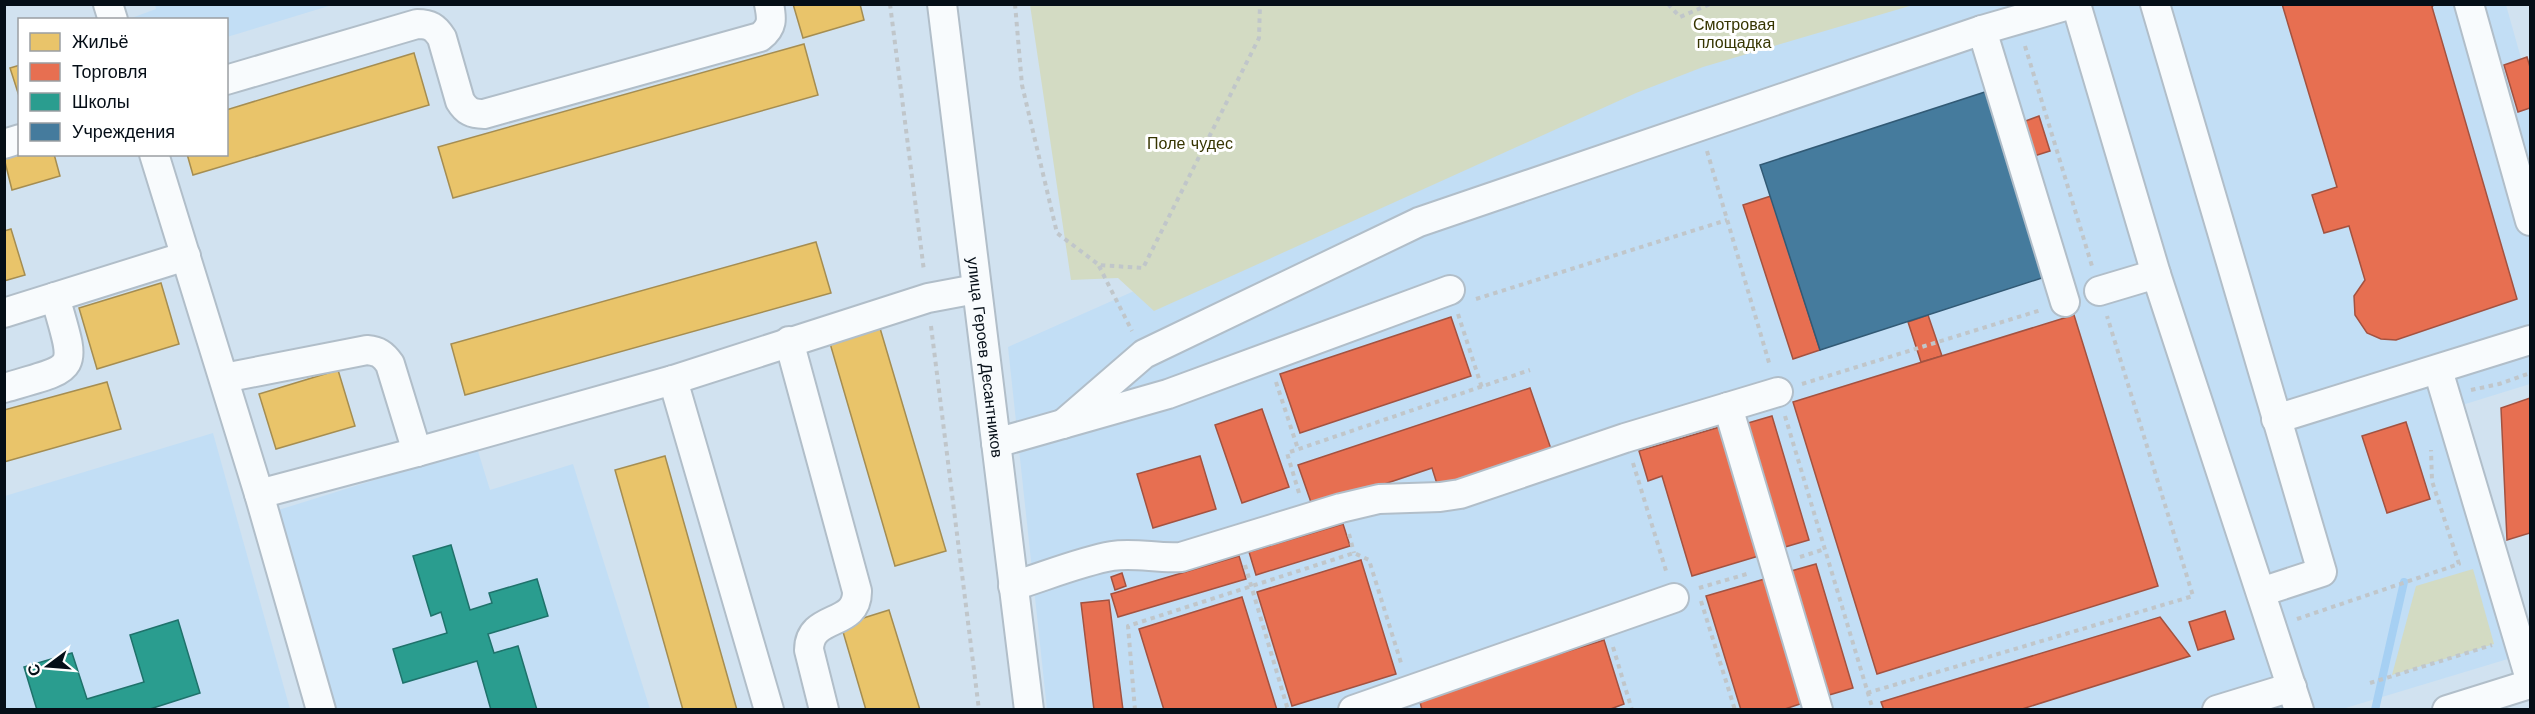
<svg xmlns="http://www.w3.org/2000/svg" width="2535" height="714" viewBox="0 0 2535 714" font-family="'Work Sans',sans-serif">
	<rect width="100%" height="100%" fill="#d1e2f0"/>
	<g fill="#c2def5">
		<polygon points="155,5 332,5 227,37 226,20 126,20 156,9"/>
		<polygon points="1822,5 2506,5 2530,90 2530,384 2446,410 2521,655 2339,710 1047,709 1008,347 1686,46"/>
		<polygon points="213,433 290,709 5,710 5,496"/>
		<polygon points="477,448 490,490 573,464 650,709 334,709 272,512"/>
	</g>
	<g fill="#d3dbc3">
		<polygon points="1030,5 1030,4 1913,5 1703,67 1636,93 1154,311 1118,278 1071,280"/>
		<polygon points="2473,569 2494,644 2392,675 2416,586"/>
	</g>
	<g fill="#e9c46a" stroke="#a58d51" stroke-width="1.5">
		<polygon points="793,4 860,4 864,20 803,38"/>
		<polygon points="804,44 818,95 453,198 438,147"/>
		<polygon points="414,53 429,105 193,175 187,154 226,154 226,110"/>
		<polygon points="20,65 20,99 10,68"/>
		<polygon points="20,154 54,154 60,176 12,190 4,158"/>
		<polygon points="11,229 25,275 4,281 4,231"/>
		<polygon points="816,242 831,293 465,395 451,344"/>
		<polygon points="161,283 179,344 97,369 79,308"/>
		<polygon points="877,318 946,551 895,566 827,333"/>
		<polygon points="338,370 355,426 276,449 259,394"/>
		<polygon points="107,382 121,429 4,462 4,410"/>
		<polygon points="665,456 737,710 683,710 615,470"/>
		<polygon points="889,610 920,710 866,710 841,625"/>
	</g>
	<g fill="#e76f51" stroke="#a35240" stroke-width="1.5">
		<polygon points="2282,4 2434,4 2432,7 2517,299 2396,340 2381,339 2367,333 2355,315 2354,296 2365,280 2349,226 2324,233 2312,195 2337,187"/>
		<polygon points="2527,57 2530,67 2530,108 2518,112 2504,65"/>
		<polygon points="2039,116 2050,151 2034,156 2023,122"/>
		<polygon points="1771,196 1820,350 1793,359 1743,205"/>
		<polygon points="1928,315 1942,356 1921,362 1908,322"/>
		<polygon points="2074,315 2158,586 1877,674 1793,402"/>
		<polygon points="1451,317 1471,376 1300,433 1280,374"/>
		<polygon points="1530,388 1551,449 1438,487 1432,468 1313,508 1298,465"/>
		<polygon points="2530,398 2530,533 2507,540 2501,408"/>
		<polygon points="1262,409 1289,487 1242,503 1215,425"/>
		<polygon points="1772,416 1809,540 1785,547 1748,423"/>
		<polygon points="2406,422 2430,499 2387,513 2362,436"/>
		<polygon points="1723,426 1762,555 1692,576 1662,476 1648,481 1639,451"/>
		<polygon points="1200,456 1216,509 1153,528 1137,474"/>
		<polygon points="1343,524 1350,546 1256,575 1249,552"/>
		<polygon points="1239,556 1246,579 1118,617 1111,594"/>
		<polygon points="1361,560 1396,674 1292,706 1257,592"/>
		<polygon points="1816,564 1853,688 1829,695 1791,571"/>
		<polygon points="1122,573 1126,586 1115,590 1111,577"/>
		<polygon points="1768,578 1806,702 1782,710 1741,710 1706,596"/>
		<polygon points="1242,597 1277,710 1164,710 1139,629"/>
		<polygon points="1109,600 1123,710 1094,710 1081,603"/>
		<polygon points="2225,611 2234,639 2198,650 2189,622"/>
		<polygon points="2160,617 2190,656 2019,710 1884,710 1881,702"/>
		<polygon points="1604,640 1624,704 1608,710 1422,710 1419,698"/>
	</g>
	<g fill="#2a9d8f" stroke="#1f726b" stroke-width="1.5">
		<polygon points="451,545 470,610 492,603 489,593 537,579 548,616 488,634 494,653 518,646 537,710 491,710 477,661 403,683 393,649 447,633 441,612 431,616 413,556"/>
		<polygon points="178,620 200,693 147,710 37,710 24,667 72,653 87,699 144,682 130,635"/>
	</g>
	<polygon fill="#457b9d" stroke="#325a75" stroke-width="1.5" points="1988,91 2048,276 1820,350 1760,165"/>
	<g fill="none" stroke-linecap="round" stroke-linejoin="round">
		<polyline stroke="#a6d0f3" stroke-width="8" points="2375,710 2404,582"/>
		<defs>
			<g id="minor">
				<polyline points="108,4 113,20"/>
				<path id="s1" d="M942,4l87,706"/>
				<polyline points="2076,4 2156,274 2299,710"/>
				<polyline points="2155,4 2322,572 2261,592"/>
				<polyline points="2469,4 2530,221"/>
				<polyline points="1982,30 2065,302"/>
				<path d="M226,80l191,-56c13,0 18,3 25,14l18,63c6,10 12,13 24,13l276,-77c13,-10 12,-18 9,-33"/>
				<polyline points="4,144 20,139"/>
				<polyline points="154,154 259,494 321,710"/>
				<polyline points="2099,291 2156,274"/>
				<polyline points="4,313 186,256"/>
				<path d="M789,341l68,250c1,37 -48,22 -48,59l15,60"/>
				<polyline points="2438,370 2530,679"/>
				<path d="M224,378l143,-28c11,1 16,4 23,14l27,88"/>
				<polyline points="673,380 769,710"/>
				<path d="M4,388c76,-22 73,-15 51,-91"/>
				<polyline points="1728,407 1818,710"/>
				<polyline points="2276,419 2530,340"/>
				<polyline points="1063,424 1144,354 1419,222 1982,30 2072,4"/>
				<polyline points="996,443 1168,394 1450,290"/>
				<polyline points="259,494 417,452 673,380 928,298 976,289"/>
				<path d="M1013,586c30,-9 69,-25 99,-30 23,-4 46,3 69,1l160,-49 38,-9 61,-2 20,-3 165,-56 153,-46"/>
				<polyline points="1353,710 1674,598"/>
				<polyline points="2217,710 2292,687"/>
				<polyline points="2447,710 2530,684"/>
			</g>
		</defs>
		<use href="#minor" stroke="#b1bec9" stroke-width="32"/>
		<g stroke="#c0c6ca" stroke-width="4" stroke-dasharray="4.5 4.5" stroke-linecap="butt">
			<polyline points="890,4 924,271"/>
			<polyline points="1015,4 1022,85 1057,233 1099,265 1143,268 1259,38 1260,4"/>
			<polyline points="1668,4 1680,17 1710,4"/>
			<polyline points="2025,46 2092,266"/>
			<polyline points="1707,151 1770,366"/>
			<polyline points="1099,266 1132,331"/>
			<polyline points="1476,299 1727,220"/>
			<polyline points="1458,314 1482,388"/>
			<polyline points="931,326 979,710"/>
			<polyline points="1276,382 1298,449"/>
			<polyline points="1802,384 2041,310"/>
			<polyline points="2471,390 2499,384 2530,373"/>
			<polyline points="1785,416 1873,710"/>
			<polyline points="1633,463 1667,574"/>
			<polyline points="1299,493 1287,453 1530,370"/>
			<polyline points="1349,534 1354,553"/>
			<polyline points="1800,557 1825,549"/>
			<polyline points="1245,565 1288,710"/>
			<polyline points="1699,588 1750,573"/>
			<polyline points="1701,601 1735,710"/>
			<polyline points="2297,619 2459,564 2432,481 2431,450"/>
			<polyline points="1613,647 1632,710"/>
			<polyline points="2370,683 2492,645"/>
			<polyline points="1867,693 2193,596 2107,316"/>
			<polyline points="1135,710 1128,626 1354,553 1369,560 1402,666"/>
		</g>
		<use href="#minor" stroke="#f8fbfd" stroke-width="28"/>
	</g>
	<g text-anchor="middle" stroke-width="6" stroke-linejoin="round" paint-order="stroke">
		<g font-size="16" fill="#363501" stroke="#fff">
			<text x="1734" y="30">Смотровая<tspan x="1734" dy="18">площадка</tspan></text>
			<text x="1190" y="149">Поле чудес</text>
		</g>
		<g font-size="16" fill="#050e17" stroke="#fff">
			<text dy="6" stroke="none"><textPath href="#s1" startOffset="356">улица Героев Десантников</textPath></text>
		</g>
	</g>
	<rect width="2535" height="714" fill="none" stroke="#050e17" stroke-width="12"/>
	<rect x="18" y="18" width="210" height="138" fill="#ffffff" stroke="#9b9fa2" stroke-width="1.5"/>
	<rect x="30" y="33" width="30" height="18" fill="#e9c46a" stroke="#9b9fa2" stroke-width="1.5"/>
	<text x="72" y="48" font-size="18" fill="#050e17">Жильё</text>
	<rect x="30" y="63" width="30" height="18" fill="#e76f51" stroke="#9b9fa2" stroke-width="1.5"/>
	<text x="72" y="78" font-size="18" fill="#050e17">Торговля</text>
	<rect x="30" y="93" width="30" height="18" fill="#2a9d8f" stroke="#9b9fa2" stroke-width="1.5"/>
	<text x="72" y="108" font-size="18" fill="#050e17">Школы</text>
	<rect x="30" y="123" width="30" height="18" fill="#457b9d" stroke="#9b9fa2" stroke-width="1.5"/>
	<text x="72" y="138" font-size="18" fill="#050e17">Учреждения</text>
	<g transform="translate(48 666) rotate(254)" stroke="#ffffff" stroke-width="4.5" paint-order="stroke">
	<path d="M0-4.5L10 22L0 15L-10 22Z" fill="#050e17"/>
	<text y="-9" font-size="16" font-weight="bold" text-anchor="middle" fill="#050e17">С</text>
	</g>
</svg>
